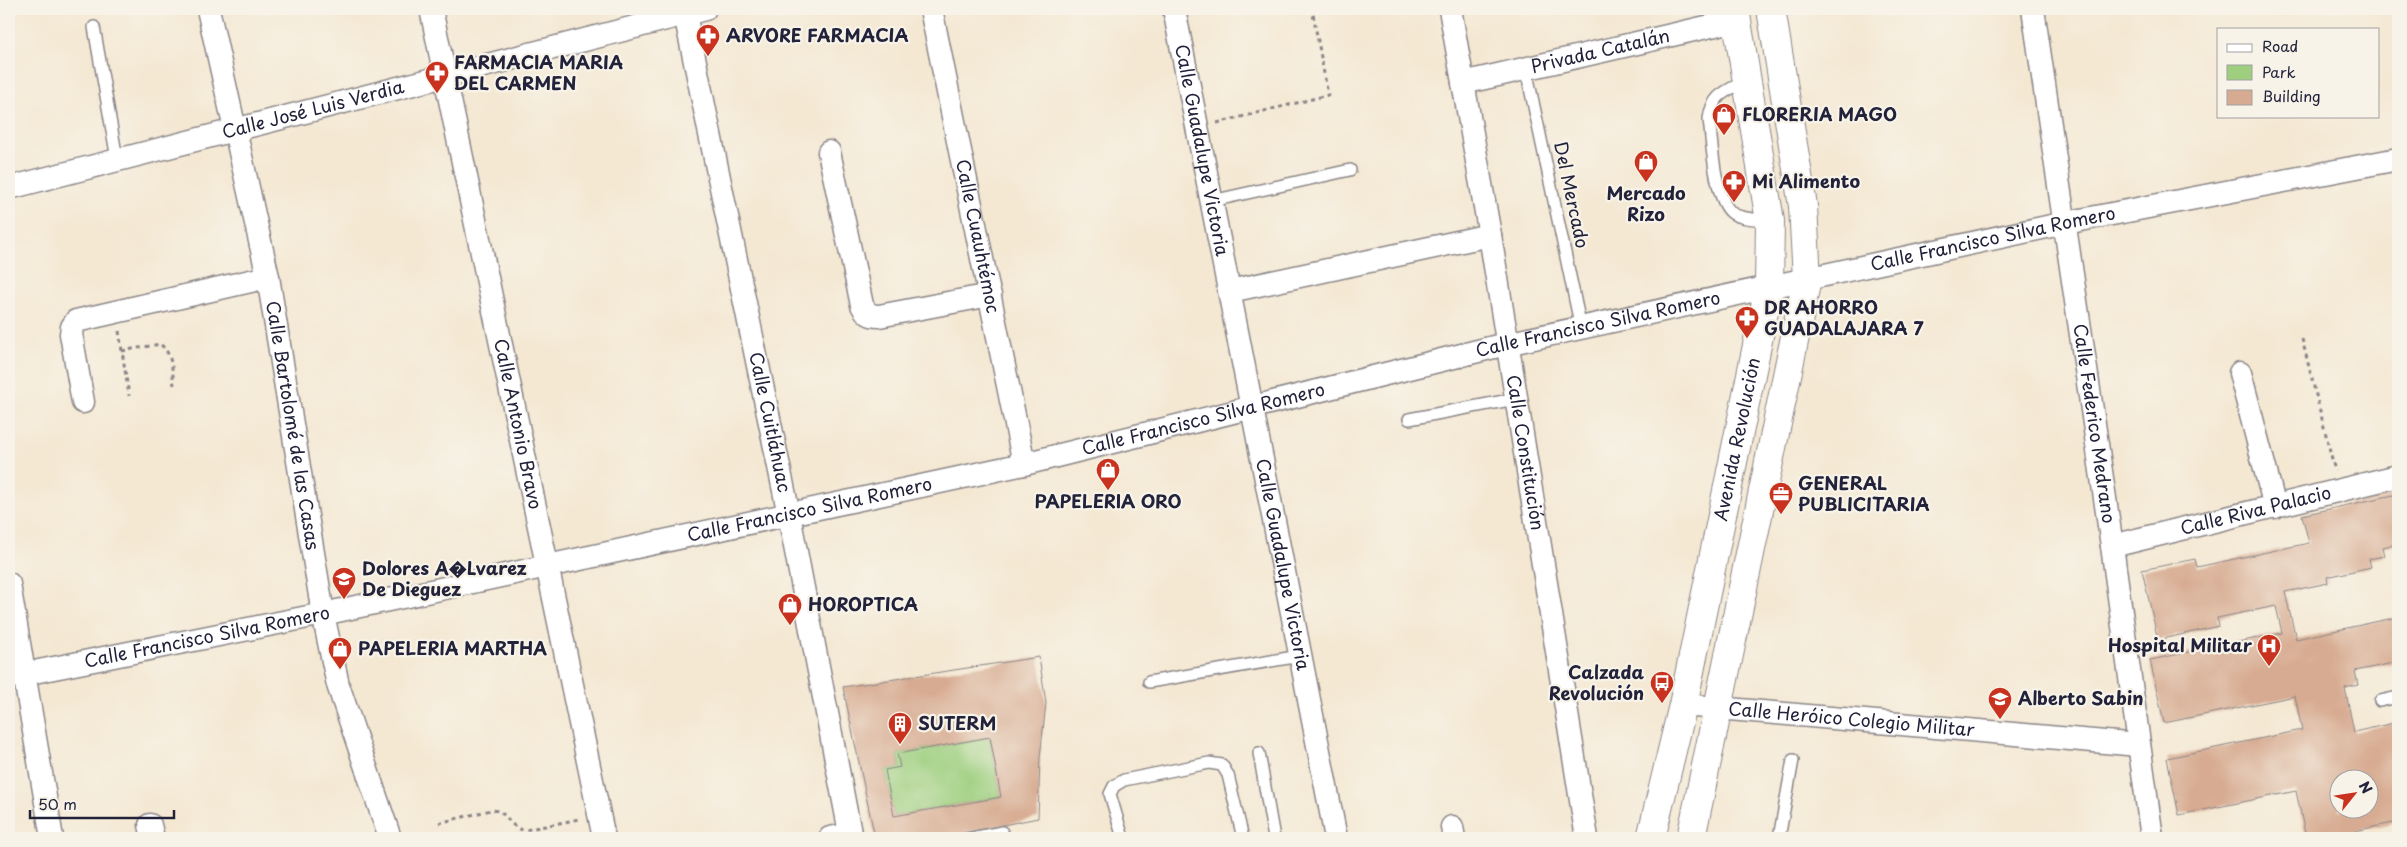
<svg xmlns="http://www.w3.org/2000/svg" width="2407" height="847" viewBox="0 0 2407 847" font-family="'Playpen Sans',sans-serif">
	<rect width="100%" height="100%" fill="#f7f3e8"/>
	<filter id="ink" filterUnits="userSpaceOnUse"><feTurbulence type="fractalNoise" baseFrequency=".02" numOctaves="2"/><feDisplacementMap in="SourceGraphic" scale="10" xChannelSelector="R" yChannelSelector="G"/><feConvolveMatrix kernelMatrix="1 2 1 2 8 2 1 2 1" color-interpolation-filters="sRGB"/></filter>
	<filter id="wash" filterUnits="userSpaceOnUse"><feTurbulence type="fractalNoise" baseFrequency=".0096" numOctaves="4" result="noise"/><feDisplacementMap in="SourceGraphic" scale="20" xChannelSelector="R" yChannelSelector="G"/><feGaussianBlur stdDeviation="1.12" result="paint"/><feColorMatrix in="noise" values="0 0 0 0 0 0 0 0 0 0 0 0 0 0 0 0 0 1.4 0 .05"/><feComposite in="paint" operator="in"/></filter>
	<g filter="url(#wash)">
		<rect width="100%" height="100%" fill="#f4e8d3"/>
		<polygon fill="#9dcf7f" stroke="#60785d" points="990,737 1001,797 894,816 885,770 900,767 897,754"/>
		<g id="blocks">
			<g fill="#d7ab91" fill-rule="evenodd">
				<path d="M2398,494v50l-16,3 2,9 -15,3 2,8 -44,10 1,6 -43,9 11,47 102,-22v45l-43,9 3,14 -13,3 9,44 44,-10v100l-77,16h-15l-10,-47 -117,24 -12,-57 135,-28 -7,-34 -131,27 -14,-63 132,-27 -6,-27 -59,12 2,8 -61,14 -16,-70 53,-11 2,8 112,-24 -7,-28zM2340,780h30v30h-30z"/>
				<path d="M1039,657l7,46 -6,54 -2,61 -101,20h-62l-32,-151zM990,737l11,60 -107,19 -9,-46 15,-3 -3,-13z"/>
			</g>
		</g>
	</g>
	<g filter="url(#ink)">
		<use href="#blocks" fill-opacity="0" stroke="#8b8587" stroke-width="1"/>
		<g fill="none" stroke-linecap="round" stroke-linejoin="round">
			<defs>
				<g id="lane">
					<polyline points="94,27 117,159"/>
					<polyline points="1526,69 1581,328"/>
					<path d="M1747,80c-20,11 -35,14 -38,39 3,23 5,80 23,94 8,6 27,6 38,8"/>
					<polyline points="1212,201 1350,170"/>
					<polyline points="1409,419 1515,399"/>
					<polyline points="1149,682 1300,656"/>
					<polyline points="2380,701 2398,697"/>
					<polyline points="1259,753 1274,838"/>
					<polyline points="972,838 1002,832"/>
					<polyline points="1123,838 1110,794 1114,786 1124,780 1209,763 1222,765 1228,775 1243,838"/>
					<polyline points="1779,838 1793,760"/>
				</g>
				<g id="street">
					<path id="s1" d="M208,9l60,268 55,337 15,71 52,153"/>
					<path id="s2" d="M431,9l173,829"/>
					<path id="s3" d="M684,9l105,506 62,323"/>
					<path id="s4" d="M931,9l93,455"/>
					<path id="s5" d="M1174,9l162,829"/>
					<path id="s6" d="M1450,9l40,226 97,603"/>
					<path id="s7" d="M2033,9l79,537 40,292"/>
					<path id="s8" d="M1463,83l274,-63"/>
					<path d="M829,152l33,153c4,8 8,11 17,11l111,-21"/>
					<path id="s9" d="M9,188l696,-179"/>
					<polyline points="1230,291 1490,235"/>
					<polyline points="2240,373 2275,507"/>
					<polyline points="83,402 71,334 72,327 76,321 268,277"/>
					<path id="s10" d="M2112,546l286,-70"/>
					<polyline points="9,584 52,838"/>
					<path id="s11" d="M9,677l314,-63 701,-150 482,-120 559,-121 333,-64"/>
					<path id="s12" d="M1683,705l456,40"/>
					<polyline points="150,825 153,838"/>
					<polyline points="1452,827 1454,838"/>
					<polyline points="830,838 850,834"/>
				</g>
				<g id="primary">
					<path id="s13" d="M1651,838l32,-133 86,-418 1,-66 -35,-212"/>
					<polyline points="1691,838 1807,279 1803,206 1771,9"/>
				</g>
			</defs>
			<use href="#lane" stroke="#8b8587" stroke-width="14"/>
			<use href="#street" stroke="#8b8587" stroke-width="25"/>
			<use href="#primary" stroke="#8b8587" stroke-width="30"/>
			<g stroke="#8b8587" stroke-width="3" stroke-dasharray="4 4" stroke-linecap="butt">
				<polyline points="1217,123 1328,95 1313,14"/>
				<polyline points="119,331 129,396"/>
				<polyline points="2302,339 2335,471"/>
				<path d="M122,351l38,-7c13,10 12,27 14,41"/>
				<path d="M439,823l52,-13c18,0 17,19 34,20l54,-11"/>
			</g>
			<use href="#lane" stroke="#fff" stroke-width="11"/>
			<use href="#street" stroke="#fff" stroke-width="22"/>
			<use href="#primary" stroke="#fff" stroke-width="28"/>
		</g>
	</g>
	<defs>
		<symbol id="pharmacy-pin" viewBox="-11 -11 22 30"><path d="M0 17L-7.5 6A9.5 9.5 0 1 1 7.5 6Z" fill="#c8321e" stroke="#f7f3e8"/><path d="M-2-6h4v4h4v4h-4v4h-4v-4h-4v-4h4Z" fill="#fff"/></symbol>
		<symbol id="shop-pin" viewBox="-11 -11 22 30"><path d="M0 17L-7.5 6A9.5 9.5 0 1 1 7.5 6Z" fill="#c8321e" stroke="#f7f3e8"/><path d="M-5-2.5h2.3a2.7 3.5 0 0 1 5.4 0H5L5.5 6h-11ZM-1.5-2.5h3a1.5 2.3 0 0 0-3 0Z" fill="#fff"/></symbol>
		<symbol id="office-pin" viewBox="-11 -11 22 30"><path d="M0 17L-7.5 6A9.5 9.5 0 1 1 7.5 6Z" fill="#c8321e" stroke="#f7f3e8"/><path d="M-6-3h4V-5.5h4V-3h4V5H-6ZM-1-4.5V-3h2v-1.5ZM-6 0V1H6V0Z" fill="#fff"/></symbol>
		<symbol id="school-pin" viewBox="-11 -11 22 30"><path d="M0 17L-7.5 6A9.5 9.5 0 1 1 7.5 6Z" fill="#c8321e" stroke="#f7f3e8"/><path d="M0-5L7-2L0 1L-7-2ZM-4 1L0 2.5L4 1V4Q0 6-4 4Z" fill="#fff"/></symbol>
		<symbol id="hospital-pin" viewBox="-11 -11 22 30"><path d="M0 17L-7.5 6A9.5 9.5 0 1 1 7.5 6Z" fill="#c8321e" stroke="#f7f3e8"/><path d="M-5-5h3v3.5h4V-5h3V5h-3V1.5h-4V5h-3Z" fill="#fff"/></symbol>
		<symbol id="bus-pin" viewBox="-11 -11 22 30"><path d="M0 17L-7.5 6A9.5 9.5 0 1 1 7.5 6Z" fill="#c8321e" stroke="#f7f3e8"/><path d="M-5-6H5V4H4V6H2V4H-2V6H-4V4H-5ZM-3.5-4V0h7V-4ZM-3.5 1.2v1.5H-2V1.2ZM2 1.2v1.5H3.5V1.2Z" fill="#fff"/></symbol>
		<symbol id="building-pin" viewBox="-11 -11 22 30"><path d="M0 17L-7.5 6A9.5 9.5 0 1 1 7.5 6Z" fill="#c8321e" stroke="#f7f3e8"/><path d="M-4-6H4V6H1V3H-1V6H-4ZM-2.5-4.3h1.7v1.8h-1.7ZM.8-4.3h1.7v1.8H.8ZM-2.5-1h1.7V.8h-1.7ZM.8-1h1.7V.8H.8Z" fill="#fff"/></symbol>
	</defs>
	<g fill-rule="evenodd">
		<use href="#pharmacy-pin" x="694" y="22" width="28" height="38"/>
		<use href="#pharmacy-pin" x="423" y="59" width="28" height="38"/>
		<use href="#shop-pin" x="1710" y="101" width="28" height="38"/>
		<use href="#shop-pin" x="1632" y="148" width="28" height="38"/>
		<use href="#pharmacy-pin" x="1720" y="168" width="28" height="38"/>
		<use href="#pharmacy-pin" x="1733" y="304" width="28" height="38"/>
		<use href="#shop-pin" x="1094" y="456" width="28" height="38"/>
		<use href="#office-pin" x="1767" y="480" width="28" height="38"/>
		<use href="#school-pin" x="330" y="565" width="28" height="38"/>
		<use href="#shop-pin" x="776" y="591" width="28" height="38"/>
		<use href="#hospital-pin" x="2255" y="632" width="28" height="38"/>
		<use href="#shop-pin" x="326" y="635" width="28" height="38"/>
		<use href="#bus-pin" x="1648" y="669" width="28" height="38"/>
		<use href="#school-pin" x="1986" y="685" width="28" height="38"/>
		<use href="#building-pin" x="886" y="710" width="28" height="38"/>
	</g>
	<g text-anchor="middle" stroke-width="4.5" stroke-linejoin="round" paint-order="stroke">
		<g font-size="18" font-weight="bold" fill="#22223b" stroke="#f7f3e8" text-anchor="start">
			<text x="726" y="42">ARVORE FARMACIA</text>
			<text x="454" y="69">FARMACIA MARIA<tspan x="454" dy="21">DEL CARMEN</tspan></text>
			<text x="1742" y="121">FLORERIA MAGO</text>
			<text x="1752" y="188">Mi Alimento</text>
			<text x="1646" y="200" text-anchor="middle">Mercado<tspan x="1646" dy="21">Rizo</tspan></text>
			<text x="1764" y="314">DR AHORRO<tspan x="1764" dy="21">GUADALAJARA 7</tspan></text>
			<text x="1798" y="490">GENERAL<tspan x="1798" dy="21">PUBLICITARIA</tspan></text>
			<text x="1108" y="508" text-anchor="middle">PAPELERIA ORO</text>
			<text x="362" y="575">Dolores A�Lvarez<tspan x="362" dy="21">De Dieguez</tspan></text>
			<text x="808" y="611">HOROPTICA</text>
			<text x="2252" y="652" text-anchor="end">Hospital Militar</text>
			<text x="358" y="655">PAPELERIA MARTHA</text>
			<text x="1644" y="679" text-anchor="end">Calzada<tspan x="1644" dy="21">Revolución</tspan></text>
			<text x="2018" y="705">Alberto Sabin</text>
			<text x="918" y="730">SUTERM</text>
		</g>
		<g font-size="18" fill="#22223b" stroke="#f7f3e8">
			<text dy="6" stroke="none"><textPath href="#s8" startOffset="141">Privada Catalán</textPath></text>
			<text dy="6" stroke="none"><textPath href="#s9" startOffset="314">Calle José Luis Verdia</textPath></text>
			<text dy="6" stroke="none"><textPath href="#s5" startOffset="144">Calle Guadalupe Victoria</textPath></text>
			<text transform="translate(1571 195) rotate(78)" y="6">Del Mercado</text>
			<text dy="6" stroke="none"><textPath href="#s4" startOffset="232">Calle Cuauhtémoc</textPath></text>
			<text dy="6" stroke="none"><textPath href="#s11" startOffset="2032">Calle Francisco Silva Romero</textPath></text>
			<text dy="6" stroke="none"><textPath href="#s11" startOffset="1628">Calle Francisco Silva Romero</textPath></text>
			<text dy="6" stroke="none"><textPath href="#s11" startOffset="1222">Calle Francisco Silva Romero</textPath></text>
			<text dy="6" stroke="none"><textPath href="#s3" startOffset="422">Calle Cuitláhuac</textPath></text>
			<text dy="6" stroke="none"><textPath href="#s7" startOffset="419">Calle Federico Medrano</textPath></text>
			<text dy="6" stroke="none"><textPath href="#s2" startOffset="424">Calle Antonio Bravo</textPath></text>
			<text dy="6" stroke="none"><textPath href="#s1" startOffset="425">Calle Bartolomé de las Casas</textPath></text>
			<text dy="6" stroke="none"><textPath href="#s13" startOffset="408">Avenida Revolución</textPath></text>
			<text dy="6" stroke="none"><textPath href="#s6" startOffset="450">Calle Constitución</textPath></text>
			<text dy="6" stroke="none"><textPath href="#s11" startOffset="818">Calle Francisco Silva Romero</textPath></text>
			<text dy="6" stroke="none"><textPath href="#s10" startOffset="148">Calle Riva Palacio</textPath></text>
			<text dy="6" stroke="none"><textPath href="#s5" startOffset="566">Calle Guadalupe Victoria</textPath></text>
			<text dy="6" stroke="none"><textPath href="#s11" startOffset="202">Calle Francisco Silva Romero</textPath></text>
			<text dy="6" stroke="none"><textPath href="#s12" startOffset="169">Calle Heróico Colegio Militar</textPath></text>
		</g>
	</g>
	<rect width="2407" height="847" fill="none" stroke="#f7f3e8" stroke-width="30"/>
	<rect x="2217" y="28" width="162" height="90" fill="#f7f3e8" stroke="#a29fa3"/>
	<rect x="2227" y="44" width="25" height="8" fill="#ffffff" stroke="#a29fa3"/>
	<text x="2262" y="52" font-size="15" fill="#22223b">Road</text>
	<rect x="2227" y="65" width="25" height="15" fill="#9dcf7f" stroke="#a29fa3"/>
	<text x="2262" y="78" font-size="15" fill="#22223b">Park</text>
	<rect x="2227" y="90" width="25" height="15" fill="#d7ab91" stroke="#a29fa3"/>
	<text x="2262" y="102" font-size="15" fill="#22223b">Building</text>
	<g transform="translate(2354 794) rotate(60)"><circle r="24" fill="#f7f3e8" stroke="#a29fa3"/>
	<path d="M0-4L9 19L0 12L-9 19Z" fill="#c8321e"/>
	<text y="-8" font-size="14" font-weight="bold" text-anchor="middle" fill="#22223b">N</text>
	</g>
	<path d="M30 810v8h144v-8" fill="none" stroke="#22223b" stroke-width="2.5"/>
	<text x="38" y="810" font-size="15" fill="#22223b" stroke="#f7f3e8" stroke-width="4" paint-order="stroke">50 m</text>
</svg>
